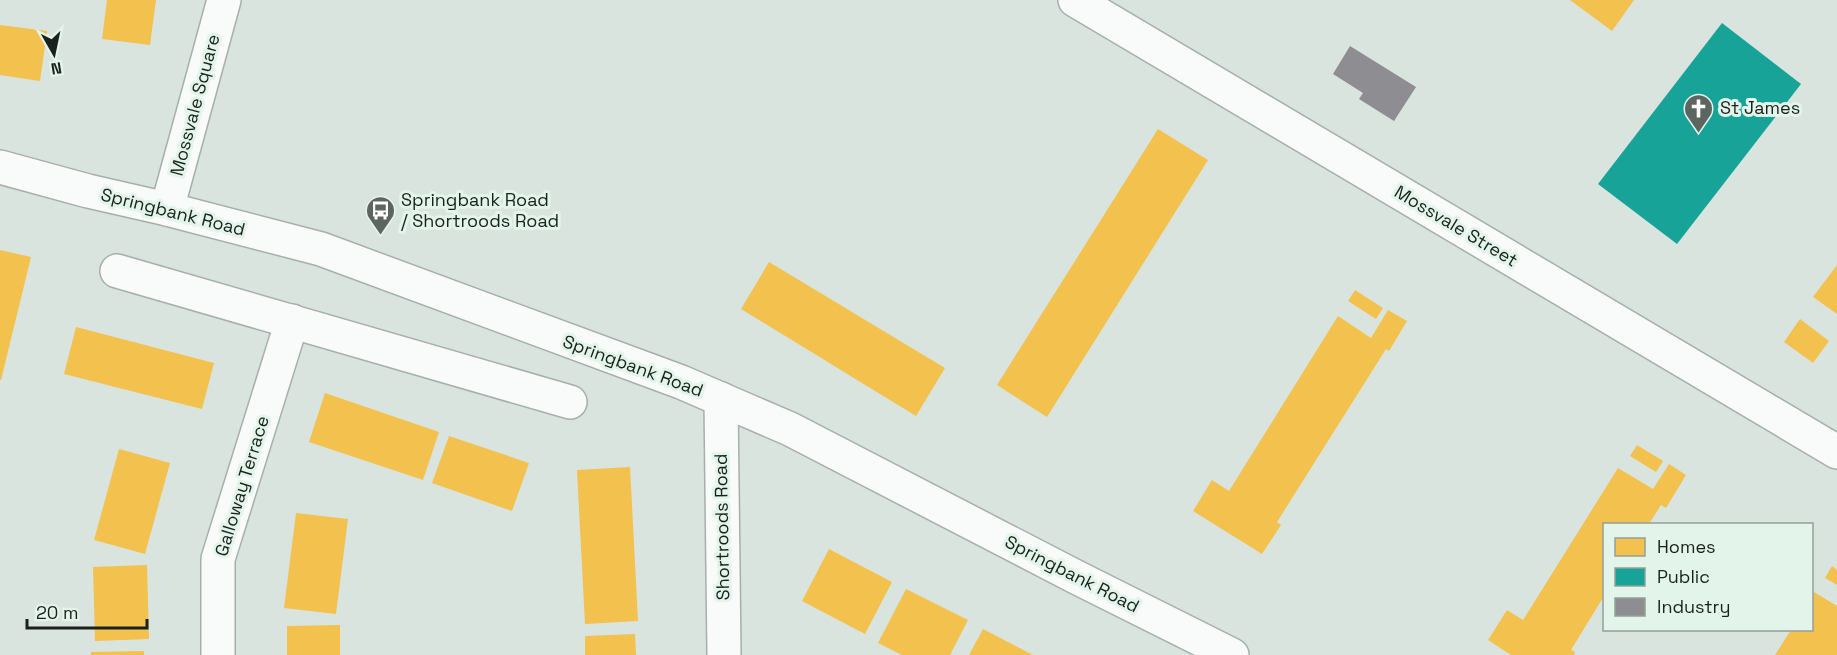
<svg xmlns="http://www.w3.org/2000/svg" width="1837" height="655" viewBox="0 0 1837 655" font-family="'Space Grotesk',sans-serif">
	<rect width="100%" height="100%" fill="#dae4de"/>
	<g fill="#f2c14e">
		<polygon points="107,0 156,0 150,45 102,39"/>
		<polygon points="1570,0 1634,0 1612,31"/>
		<polygon points="0,25 47,31 40,81 0,75"/>
		<polygon points="1158,129 1208,160 1047,417 997,385"/>
		<polygon points="0,250 31,257 1,380 0,380"/>
		<polygon points="769,262 945,368 916,416 741,309"/>
		<polygon points="1837,265 1837,314 1813,297"/>
		<polygon points="1355,290 1383,308 1376,319 1348,301"/>
		<polygon points="1388,310 1407,321 1389,351 1386,349 1277,522 1281,525 1262,554 1193,511 1212,480 1229,491 1338,316 1371,338"/>
		<polygon points="1800,319 1829,341 1813,363 1784,342"/>
		<polygon points="76,327 214,363 202,409 64,374"/>
		<polygon points="325,393 439,432 423,480 309,442"/>
		<polygon points="449,436 529,463 512,511 432,483"/>
		<polygon points="1637,445 1663,461 1656,472 1630,456"/>
		<polygon points="119,449 170,463 145,554 94,540"/>
		<polygon points="1669,464 1686,475 1666,508 1661,505 1649,524 1604,524 1604,596 1571,650 1575,652 1574,655 1511,655 1488,640 1507,610 1523,620 1618,468 1653,489"/>
		<polygon points="630,467 638,621 585,624 577,470"/>
		<polygon points="296,513 348,519 336,614 284,608"/>
		<polygon points="829,549 892,582 865,634 802,601"/>
		<polygon points="147,565 149,639 95,641 93,567"/>
		<polygon points="1832,566 1837,570 1837,585 1825,578"/>
		<polygon points="906,589 968,620 950,655 902,655 878,643"/>
		<polygon points="1814,592 1837,606 1837,655 1775,655 1791,630 1812,630 1812,597"/>
		<polygon points="340,625 340,655 287,655 287,626"/>
		<polygon points="983,629 1033,655 969,655"/>
		<polygon points="635,634 636,655 585,655 585,636"/>
		<polygon points="144,651 144,655 91,655 91,652"/>
	</g>
	<polygon fill="#17a398" points="1722,23 1801,84 1677,244 1598,184"/>
	<polygon fill="#8d8d92" points="1350,46 1416,87 1394,121 1359,99 1363,93 1333,74"/>
	<g fill="none" stroke-linecap="round" stroke-linejoin="round">
		<defs>
			<g id="street">
				<polyline points="1075,0 1837,452"/>
				<polyline points="0,167 88,191 167,209 321,249 681,382 790,429 1076,577 1232,655"/>
				<polyline points="167,209 224,0"/>
				<polyline points="117,271 570,402"/>
				<polyline points="721,399 724,655"/>
				<polyline points="218,655 218,559 292,321"/>
			</g>
		</defs>
		<use href="#street" stroke="#a7afaa" stroke-width="36"/>
		<use href="#street" stroke="#f9fbfa" stroke-width="33"/>
	</g>
	<defs>
		<symbol id="church-pin" viewBox="-11 -11 22 30"><path d="M0 17L-7.5 6A9.5 9.5 0 1 1 7.5 6Z" fill="#5d6561" stroke="#e3f5eb"/><path d="M-1.2-6h2.4v3.5h3.3v2.4h-3.3V6h-2.4V-.1h-3.3v-2.4h3.3Z" fill="#fff"/></symbol>
		<symbol id="bus-pin" viewBox="-11 -11 22 30"><path d="M0 17L-7.5 6A9.5 9.5 0 1 1 7.5 6Z" fill="#5d6561" stroke="#e3f5eb"/><path d="M-5-6H5V4H4V6H2V4H-2V6H-4V4H-5ZM-3.5-4V0h7V-4ZM-3.5 1.2v1.5H-2V1.2ZM2 1.2v1.5H3.5V1.2Z" fill="#fff"/></symbol>
	</defs>
	<g fill-rule="evenodd">
		<use href="#church-pin" x="1682" y="92" width="33" height="45"/>
		<use href="#bus-pin" x="364" y="194" width="33" height="45"/>
	</g>
	<g text-anchor="middle" stroke-width="6" stroke-linejoin="round" paint-order="stroke">
		<g font-size="18" fill="#1a211d" stroke="#e3f5eb">
			<text transform="translate(195 105) rotate(-75)" y="6">Mossvale Square</text>
			<text transform="translate(173 212) rotate(14)" y="6">Springbank Road</text>
			<text transform="translate(1456 226) rotate(31)" y="6">Mossvale Street</text>
			<text transform="translate(633 366) rotate(20)" y="6">Springbank Road</text>
			<text transform="translate(242 486) rotate(-73)" y="6">Galloway Terrace</text>
			<text transform="translate(722 527) rotate(-91)" y="6">Shortroods Road</text>
			<text transform="translate(1072 574) rotate(27)" y="6">Springbank Road</text>
		</g>
		<g font-size="18" fill="#1a211d" stroke="#e3f5eb" text-anchor="start">
			<text x="1720" y="114">St James</text>
			<text x="401" y="206">Springbank Road<tspan x="401" dy="21">/ Shortroods Road</tspan></text>
		</g>
	</g>
	<rect x="1603" y="523" width="210" height="108" fill="#e3f5eb" stroke="#93a099" stroke-width="1.5"/>
	<rect x="1615" y="538" width="30" height="18" fill="#f2c14e" stroke="#93a099" stroke-width="1.5"/>
	<text x="1657" y="553" font-size="18" fill="#1a211d">Homes</text>
	<rect x="1615" y="568" width="30" height="18" fill="#17a398" stroke="#93a099" stroke-width="1.5"/>
	<text x="1657" y="583" font-size="18" fill="#1a211d">Public</text>
	<rect x="1615" y="598" width="30" height="18" fill="#8d8d92" stroke="#93a099" stroke-width="1.5"/>
	<text x="1657" y="613" font-size="18" fill="#1a211d">Industry</text>
	<g transform="translate(54 54) rotate(171)" stroke="#e3f5eb" stroke-width="4.5" paint-order="stroke">
	<path d="M0-4.5L10 22L0 15L-10 22Z" fill="#1a211d"/>
	<text y="-9" font-size="16" font-weight="bold" text-anchor="middle" fill="#1a211d">N</text>
	</g>
	<path d="M27 619v9h120v-9" fill="none" stroke="#1a211d" stroke-width="3"/>
	<text x="36" y="619" font-size="18" fill="#1a211d" stroke="#e3f5eb" stroke-width="4.5" paint-order="stroke">20 m</text>
</svg>
